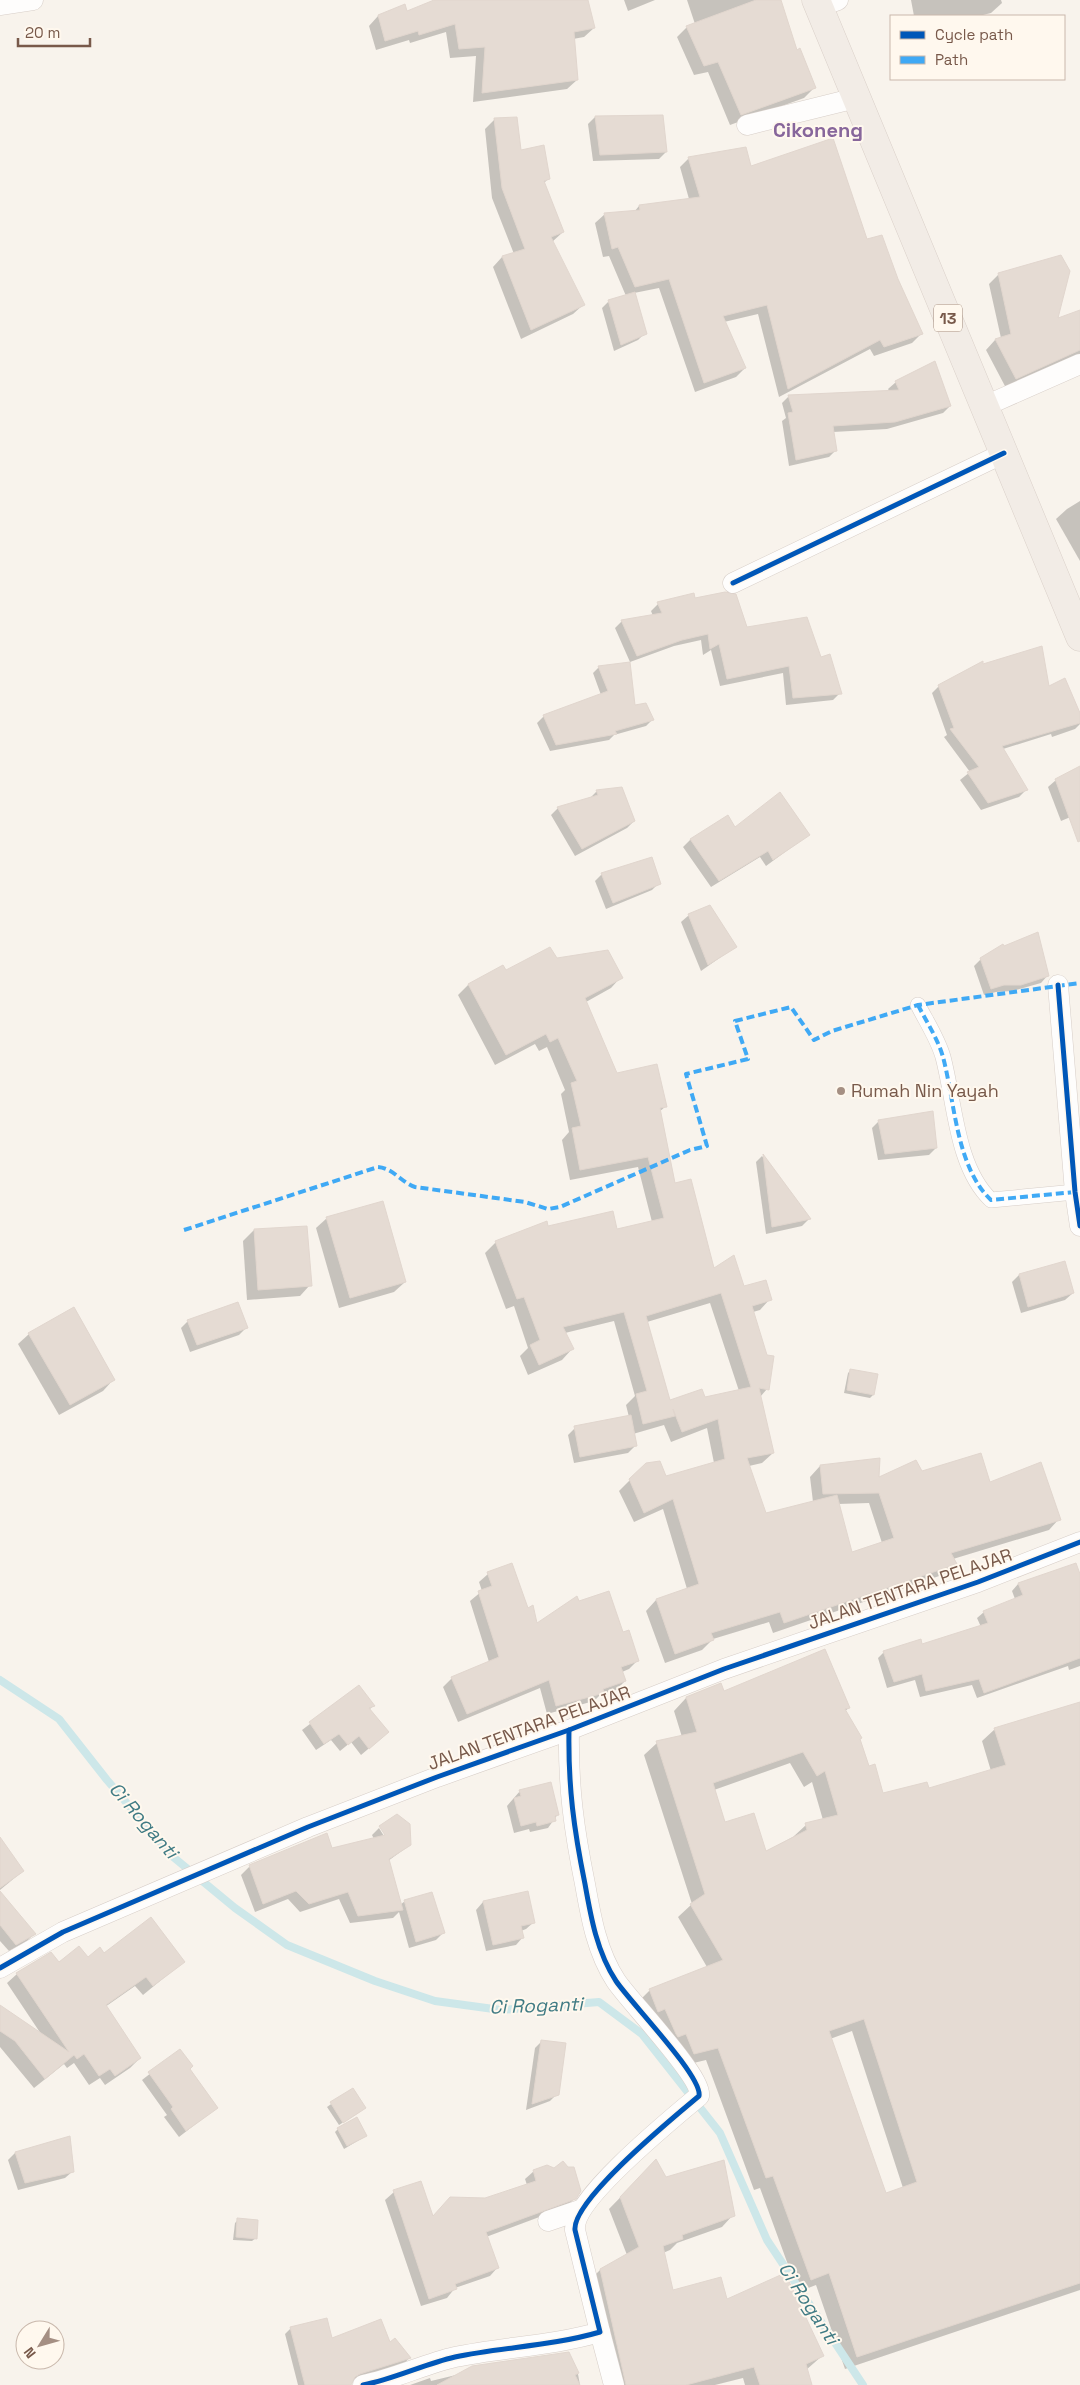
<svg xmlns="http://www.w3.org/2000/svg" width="1080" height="2385" viewBox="0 0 1080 2385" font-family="'Space Grotesk',sans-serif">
	<rect width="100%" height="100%" fill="#f8f3ec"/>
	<g fill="#0003" fill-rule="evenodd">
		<polygon points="438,0 587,0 594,28 584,37 573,39 577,80 567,89 473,102 476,56 450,58 446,32 410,43 409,40 376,50 369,26 378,16 404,6 406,12"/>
		<polygon points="624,0 655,0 628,11"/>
		<polygon points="687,0 780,0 796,51 815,87 804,98 730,125 708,72 694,75 677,37 687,27 695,24"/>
		<polygon points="911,0 1001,0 1002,3 991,13 979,16 914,16"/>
		<polygon points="595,117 666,152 659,159 593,161 588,124"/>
		<polygon points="495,119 520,151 549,178 544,183 563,232 552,242 583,305 573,314 521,339 493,267 502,257 514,254 492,198 485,129"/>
		<polygon points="689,158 750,168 866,240 896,280 921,334 912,343 874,356 870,349 779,397 758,314 724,322 745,368 736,377 695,392 659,288 634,293 645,333 638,340 614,351 602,308 609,301 626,296 609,256 603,257 595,223 605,214 634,212 639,206 689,199 680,167"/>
		<polygon points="998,275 1056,320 1080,316 1080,354 1006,388 986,350 995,340 1001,338 989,284"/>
		<polygon points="896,382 950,406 943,413 887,429 833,432 836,450 829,457 789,466 782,421 786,418 782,403 789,396 890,392 888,389"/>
		<polygon points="1080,501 1080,561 1056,519 1067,509"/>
		<polygon points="693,600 746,628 820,659 840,693 833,700 786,705 783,673 720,686 711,650 703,655 701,640 674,646 630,662 615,628 622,621 653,616 651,611 658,604"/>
		<polygon points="599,667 634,706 652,720 646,726 614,735 609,740 550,751 537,723 544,716 601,695 593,673"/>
		<polygon points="939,686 1048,688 1080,717 1080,724 1075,729 1052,737 1051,734 1003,749 1026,790 1019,797 981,810 960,780 970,772 944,737 947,735 932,693"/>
		<polygon points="1080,767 1080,813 1061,821 1048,787 1056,780"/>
		<polygon points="622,788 634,821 627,828 575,856 551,815 558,808 589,799 596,792"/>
		<polygon points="728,817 734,829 808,835 766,866 760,857 711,887 683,847 690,840"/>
		<polygon points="602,874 659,883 652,890 606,909 595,881"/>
		<polygon points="689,915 735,947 701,971 681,922"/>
		<polygon points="1004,948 1048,975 1041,983 1012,991 996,992 984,995 974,966 981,959"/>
		<path d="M556,960l65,17 -10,11 -25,14 30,72 49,33 -6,5 15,73 39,85 30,18 27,11 -10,11 -7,2 14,77 -7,8 13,56 -11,10 -13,3 16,48 48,-12 -3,-25 10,-11 58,13 43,-7 68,12 70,35 -10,11 -96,29 3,5 -11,10 -172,59 -4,-11 -56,17 -11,11 -37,13 -19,-52 10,-11 31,-11 -24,-80 -29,13 -15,-31 27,-27 20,13 48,-14 -7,-35 -36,14 -7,-17 -31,9 2,12 -7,7 -54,10 -6,-28 7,-7 54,-11 -3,-12 9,-9 -21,-75 -49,12 7,16 -10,11 -34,15 -8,-19 8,-8 -14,-42 -8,3 -21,-56 11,-11 52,-15 68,4 36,-9 -14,-55 -68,13 -8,-40 7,-8 -8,-38 4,-4 -18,-43 -8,4 -4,-7 -40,21 -37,-70 10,-10 34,-18 3,5zM710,1303l29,88 -34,8 -35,3 -23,-80zM869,1503l13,40 -31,11 -13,-50z"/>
		<polygon points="879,1121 936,1148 929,1155 878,1160 872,1128"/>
		<polygon points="762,1156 809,1219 802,1226 766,1234 756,1162"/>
		<polygon points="327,1218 405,1282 394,1292 339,1308 316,1228"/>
		<polygon points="306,1227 310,1285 300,1296 247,1300 243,1241 254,1230"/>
		<polygon points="1064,1263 1073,1293 1065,1300 1021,1313 1012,1282 1019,1275"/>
		<polygon points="188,1321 246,1328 239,1335 190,1352 181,1328"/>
		<polygon points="29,1334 113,1380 103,1391 59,1415 18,1344"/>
		<polygon points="851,1370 873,1395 870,1398 844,1393 848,1373"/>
		<polygon points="488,1574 528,1610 536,1625 578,1602 622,1634 638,1660 629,1669 622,1672 625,1681 616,1690 600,1695 594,1701 547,1714 540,1688 458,1722 443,1687 452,1678 489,1662 470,1601 482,1591 479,1582"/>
		<polygon points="1080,1580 1080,1666 1069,1670 1068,1666 977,1698 972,1685 920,1697 915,1680 887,1688 878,1658 884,1652 922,1646 981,1627 977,1618 984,1612 1015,1599 1012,1591 1018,1584"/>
		<polygon points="359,1687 373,1706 369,1710 380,1739 361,1755 351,1742 340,1751 331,1740 316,1750 302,1730"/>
		<path d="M723,1693l126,15 -4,3 14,29 9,27 14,28 46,-5 63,-19 -9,-30 13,-12 85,-26v587l-235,79 -29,-84 -18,7 -38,-104 -6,2 -48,-130 -25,6 -44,-63 13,-13 57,-23 -29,-50 14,-13 -48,-149 13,-12 25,-6 -8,-26 12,-13zM790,1763l14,24 8,-5 11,38 -17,5 -13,12 -28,15 -41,-28 -10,-34zM852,2031l51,157 -18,6 -55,-155z"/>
		<polygon points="520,1791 558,1814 548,1828 530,1832 529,1829 514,1833 507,1806"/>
		<polygon points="379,1828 387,1841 410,1845 388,1861 400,1905 405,1901 444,1932 436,1940 409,1948 399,1912 393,1918 350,1923 339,1899 300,1912 288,1899 255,1912 241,1875 250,1866 374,1839 372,1835"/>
		<polygon points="0,1839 23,1871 0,1890"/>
		<polygon points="527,1892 534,1922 526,1929 521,1931 523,1937 516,1945 486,1951 476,1910 483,1902"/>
		<polygon points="0,1916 34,1934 27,1941 9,1951 0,1941"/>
		<polygon points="104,1954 183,1962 143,1995 135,1986 105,2007 140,2058 130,2068 105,2085 100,2078 89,2085 74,2063 67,2068 64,2064 34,2088 0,2047 0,2007 41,2034 7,1983 17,1974"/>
		<polygon points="542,2041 557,2094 550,2101 526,2110 535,2048"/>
		<polygon points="179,2051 188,2069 216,2108 179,2137 164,2117 167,2115 142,2080"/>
		<polygon points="352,2089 361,2111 339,2125 327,2107"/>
		<polygon points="338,2129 366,2136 344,2149 335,2132"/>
		<polygon points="15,2153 73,2171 65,2178 18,2190 8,2160"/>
		<polygon points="534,2171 575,2198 566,2207 486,2237 498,2267 490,2276 455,2288 447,2298 421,2306 385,2200 394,2192 432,2218 527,2185 525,2179"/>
		<polygon points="645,2172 665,2179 733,2215 722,2227 677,2243 670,2250 663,2253 672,2291 726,2301 822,2356 806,2370 811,2385 745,2385 743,2378 715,2385 613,2385 589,2281 600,2270 627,2255 609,2209"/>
		<polygon points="238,2220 256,2238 252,2241 233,2240 235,2223"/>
		<polygon points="291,2328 331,2340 389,2344 409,2358 404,2364 348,2382 334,2385 298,2385 285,2334"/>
		<polygon points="460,2374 578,2374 580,2385 410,2385 430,2378 431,2381"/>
	</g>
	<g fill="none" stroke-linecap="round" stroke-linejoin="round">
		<polyline stroke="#cde7e9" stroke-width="8" points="0,1680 59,1719 107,1780 172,1856 235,1908 287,1945 375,1981 435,2001 501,2010 599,2002 642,2034 720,2133 767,2240 863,2385"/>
	</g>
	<g fill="#e5dbd3" stroke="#e1d6ce" fill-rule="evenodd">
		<polygon points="434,0 588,0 595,28 574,32 578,80 482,93 485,47 459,49 455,24 419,35 418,31 385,41 378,15 405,4 407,11"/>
		<polygon points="756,0 781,0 797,50 800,48 816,88 741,115 718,62 704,66 686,26"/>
		<polygon points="663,115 667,152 600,155 595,116"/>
		<polygon points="517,117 521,150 544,145 550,179 544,181 564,232 551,237 585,305 531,330 502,256 525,249 502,188 494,118"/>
		<polygon points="833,138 867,239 882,235 898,279 923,334 884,347 880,340 788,389 767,305 723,316 746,368 704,383 669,279 635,287 618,247 612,249 604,213 640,210 639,205 700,197 688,157 746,147 751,166"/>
		<polygon points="1061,255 1070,271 1058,318 1080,310 1080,350 1016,379 995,339 1011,334 998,273"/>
		<polygon points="635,292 647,334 621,345 608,300"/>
		<polygon points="935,361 951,406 895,422 833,426 837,451 796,460 788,413 793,412 788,395 899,390 895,381"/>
		<polygon points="725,592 736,594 747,627 807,617 821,657 830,654 842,694 793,698 789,666 727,679 719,644 710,649 708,634 682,640 637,656 621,620 662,613 657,602 694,593 695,598"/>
		<polygon points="1042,646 1049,686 1065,678 1080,713 1080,723 1002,746 1028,790 988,803 967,772 979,767 950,729 954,728 938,685 983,661 983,664"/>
		<polygon points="630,662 635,705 646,703 654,720 615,731 617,734 556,745 543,715 608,691 598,666"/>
		<polygon points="1080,766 1080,841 1078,842 1055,779"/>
		<polygon points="622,787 635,821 582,849 557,807 598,795 596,790"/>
		<polygon points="780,792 810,835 773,860 768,851 719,881 690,839 728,815 735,827"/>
		<polygon points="652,857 661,884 613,903 601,873"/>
		<polygon points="710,905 737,947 708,965 688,914"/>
		<polygon points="1038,932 1049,976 1021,985 1004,985 991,989 980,958 1003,944 1004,946"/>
		<path d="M550,947l7,11 51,-8 15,28 -38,20 32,75 40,-9 10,43 -7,1 15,75 16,-4 23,89 20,-13 10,31 22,-6 6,20 -20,6 15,49 7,1 -5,34 -10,-2 15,65 -27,5 19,55 71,-18 15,57 42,-14 -15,-45 -56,1 -3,-29 60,-7 -1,19 37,-17 6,11 59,-18 9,29 51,-20 20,58 -110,33 6,11 -173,59 -4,-11 -69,21 3,7 -39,14 -19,-55 43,-15 -26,-85 -29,14 -15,-34 17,-16 14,-2 6,15 59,-17 -7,-40 -36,13 -9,-23 2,7 -32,8 -7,-30 11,-3 -23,-79 -61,15 11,22 -35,16 -9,-20 10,-5 -16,-43 -7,2 -22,-58 52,-20 1,5 65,-15 4,18 47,-11 -16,-61 -68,13 -8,-42 9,-2 -10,-43 6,-2 -19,-43 -8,4 -4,-8 -40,21 -38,-71 35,-19 3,5zM721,1293l30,94 -46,10 -3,-8 -32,11 -24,-84z"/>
		<polygon points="933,1111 937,1148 885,1154 878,1120"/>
		<polygon points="763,1154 811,1219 772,1227"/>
		<polygon points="383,1201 406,1282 350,1298 326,1217"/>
		<polygon points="307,1226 312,1286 258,1290 254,1229"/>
		<polygon points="1065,1261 1074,1293 1028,1307 1019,1274"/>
		<polygon points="238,1302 248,1328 197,1345 187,1320"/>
		<polygon points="74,1307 115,1380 70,1405 28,1333"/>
		<polygon points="850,1369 878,1374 874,1395 847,1390"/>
		<polygon points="631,1415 637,1446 580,1457 574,1426"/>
		<polygon points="512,1563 528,1608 533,1605 537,1623 577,1596 579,1601 609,1591 623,1632 629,1630 639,1661 621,1667 626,1681 603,1689 604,1693 556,1706 549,1680 467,1714 451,1677 499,1657 478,1591 492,1586 487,1572"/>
		<polygon points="1076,1563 1080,1574 1080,1658 984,1693 979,1679 926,1691 922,1674 894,1682 883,1651 921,1639 922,1644 988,1623 983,1611 1023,1595 1018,1583"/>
		<path d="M825,1649l25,59 -5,1 17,29 -2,1 9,27 6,-2 8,29 44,-11 2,6 77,-23 -12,-37 86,-26v581l-223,74 -28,-84 -18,7 -38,-104 -7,2 -48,-130 -24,6 -8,-20 -8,3 -2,-3 -11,-25 -7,3 -9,-23 74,-29 -33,-56 15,-10 -49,-153 41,-9 -11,-35 35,-14 3,8zM803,1752l14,24 8,-5 13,44 -33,8 2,7 -41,21 -12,-38 -29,9 -12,-39zM864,2019l53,163 -31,11 -57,-162z"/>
		<polygon points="359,1685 375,1706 369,1708 389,1732 369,1749 359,1736 348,1745 339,1734 324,1744 309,1722"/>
		<polygon points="551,1782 559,1815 555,1816 556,1821 537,1826 536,1822 521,1826 514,1798 521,1796 519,1790"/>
		<polygon points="397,1814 410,1824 411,1845 389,1859 403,1910 358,1916 348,1892 309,1904 296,1891 263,1904 249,1865 327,1833 332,1848 385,1835 379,1826"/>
		<polygon points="0,1837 24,1871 0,1888"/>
		<polygon points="0,1891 36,1934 16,1945 0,1925"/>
		<polygon points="528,1891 535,1923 521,1926 524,1938 493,1945 483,1901"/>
		<polygon points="432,1892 445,1933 416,1942 404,1900"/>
		<polygon points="151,1917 185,1962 153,1986 146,1977 106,2005 141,2058 115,2076 110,2069 99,2076 84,2054 77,2059 74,2055 45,2079 15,2041 0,2031 0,2005 69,2052 16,1973 51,1952 59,1962 79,1946 88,1957 100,1947 104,1953"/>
		<polygon points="541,2040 566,2043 559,2095 532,2104"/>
		<polygon points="180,2049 193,2066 190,2069 218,2108 186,2131 171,2109 173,2107 148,2072"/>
		<polygon points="353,2088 366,2108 343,2123 330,2102"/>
		<polygon points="357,2117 367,2136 347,2146 337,2128"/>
		<polygon points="70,2136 74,2172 25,2183 15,2152"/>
		<polygon points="656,2159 666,2177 724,2160 735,2216 682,2235 683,2239 663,2246 673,2290 721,2277 727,2299 785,2273 824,2356 806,2364 812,2385 760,2385 754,2367 686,2385 626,2385 600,2269 639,2247 620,2197"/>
		<polygon points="563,2161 568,2167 574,2167 581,2191 576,2199 486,2232 499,2268 455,2284 457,2289 429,2299 393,2190 421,2181 433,2216 450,2197 485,2198 536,2181 533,2170 547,2165 554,2168"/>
		<polygon points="237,2218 258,2220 257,2239 236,2237"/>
		<polygon points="327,2318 332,2338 381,2319 390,2342 395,2338 411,2358 360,2374 355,2377 351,2385 305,2385 290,2327"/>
		<polygon points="569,2352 579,2373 575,2375 580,2385 437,2385 472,2366"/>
	</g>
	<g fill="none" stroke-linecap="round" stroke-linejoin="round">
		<defs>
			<path id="pedestrian" d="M918,1005c8,16 20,34 25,52 12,45 13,110 48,143l84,-8"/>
			<g id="minor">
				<polyline points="0,5 33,0"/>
				<polyline points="818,7 838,0"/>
				<polyline points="747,125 856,98"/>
				<polyline points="985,406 1080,364"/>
				<polyline points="733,583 1004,453"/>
				<polyline points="1058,985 1075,1192 1080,1226"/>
				<polyline points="0,1968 63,1932 308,1827 437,1777 569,1730 724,1669 978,1582 1080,1542"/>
				<polyline points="548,2221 580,2210"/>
				<polyline points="600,2332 614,2385"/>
				<path d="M363,2385c32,-6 61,-21 92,-28 48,-10 97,-11 145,-25l-25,-102c-3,-30 99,-113 124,-134 4,-19 -69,-94 -83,-115 -19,-29 -25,-63 -31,-97 -11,-54 -17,-97 -16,-154"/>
			</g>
			<polyline id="trunk" points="816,0 1080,637"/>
		</defs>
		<use href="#pedestrian" stroke="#d7cec8" stroke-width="16"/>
		<use href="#minor" stroke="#d7cec8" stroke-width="21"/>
		<use href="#trunk" stroke="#dad0c9" stroke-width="29"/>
		<use href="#pedestrian" stroke="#fefdfc" stroke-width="15"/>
		<use href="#minor" stroke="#fefdfc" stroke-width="20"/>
		<use href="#trunk" stroke="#f2ece6" stroke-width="28"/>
		<g stroke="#3fa9f5" stroke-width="4" stroke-dasharray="8 4" stroke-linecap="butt">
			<path d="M918,1005c8,16 20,34 25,52 12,45 13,110 48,143l84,-8"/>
			<path d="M184,1230l194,-63c15,1 24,16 37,20l110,15 23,7 12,-2 130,-57 17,-4 -21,-72 62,-15 -13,-38 56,-14 23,33 18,-9 86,-26 162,-22"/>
		</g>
		<defs>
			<g id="cycleway">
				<polyline points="733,583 1004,453"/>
				<polyline points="1058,985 1075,1192 1080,1226"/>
				<polyline points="0,1968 63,1932 308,1827 437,1777 569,1730 724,1669 978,1582 1080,1542"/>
				<path d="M363,2385c32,-6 61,-21 92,-28 48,-10 97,-11 145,-25l-25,-102c-3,-30 99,-113 124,-134 4,-19 -69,-94 -83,-115 -19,-29 -25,-63 -31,-97 -11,-54 -17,-97 -16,-154"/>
			</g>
		</defs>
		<use href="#cycleway" stroke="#fff8ee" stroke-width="8"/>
		<use href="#cycleway" stroke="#0057b8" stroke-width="5"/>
	</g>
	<circle fill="#a58f83" stroke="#fff8ee" stroke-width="2" cx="841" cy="1091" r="5"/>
	<g text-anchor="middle" stroke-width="4" stroke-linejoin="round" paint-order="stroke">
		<rect fill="#fff8ee" stroke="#a0897b" stroke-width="1" x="934" y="304.5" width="28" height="27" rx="4"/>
		<g font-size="16" font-weight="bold" fill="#78594a">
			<text x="948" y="324">13</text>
		</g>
		<g font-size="18" fill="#78594a" stroke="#fff8ee" text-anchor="start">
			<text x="851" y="1097">Rumah Nin Yayah</text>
		</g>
		<g font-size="18" fill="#78594a" stroke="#fff8ee">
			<text transform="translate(910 1589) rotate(-19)" y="6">JALAN TENTARA PELAJAR</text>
			<text transform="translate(529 1728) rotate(-20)" y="6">JALAN TENTARA PELAJAR</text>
		</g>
		<g font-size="19" font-style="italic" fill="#407b84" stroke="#fff8ee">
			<text transform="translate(144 1820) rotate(49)" y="7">Ci Roganti</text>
			<text transform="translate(536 2005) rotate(-2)" y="7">Ci Roganti</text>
			<text transform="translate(809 2303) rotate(57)" y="7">Ci Roganti</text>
		</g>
		<g font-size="20" font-weight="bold" fill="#87669b" stroke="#fff8ee">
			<text x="818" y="137">Cikoneng</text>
		</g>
	</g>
	<rect x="890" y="15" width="175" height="65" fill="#fff8ee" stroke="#c9b8ac"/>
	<rect x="900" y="31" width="25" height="8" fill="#0057b8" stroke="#c9b8ac"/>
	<text x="935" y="40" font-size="15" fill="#78594a">Cycle path</text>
	<rect x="900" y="56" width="25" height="8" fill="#3fa9f5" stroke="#c9b8ac"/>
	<text x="935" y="65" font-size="15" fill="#78594a">Path</text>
	<g transform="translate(40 2345) rotate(233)"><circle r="24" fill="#fff8ee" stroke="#c9b8ac"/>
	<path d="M0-4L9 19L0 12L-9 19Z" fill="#a58f83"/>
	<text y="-8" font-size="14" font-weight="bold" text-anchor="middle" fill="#78594a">N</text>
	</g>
	<path d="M18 38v8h72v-8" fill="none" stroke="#78594a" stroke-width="2.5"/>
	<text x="25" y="38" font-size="15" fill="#78594a" stroke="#fff8ee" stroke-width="4" paint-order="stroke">20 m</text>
</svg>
